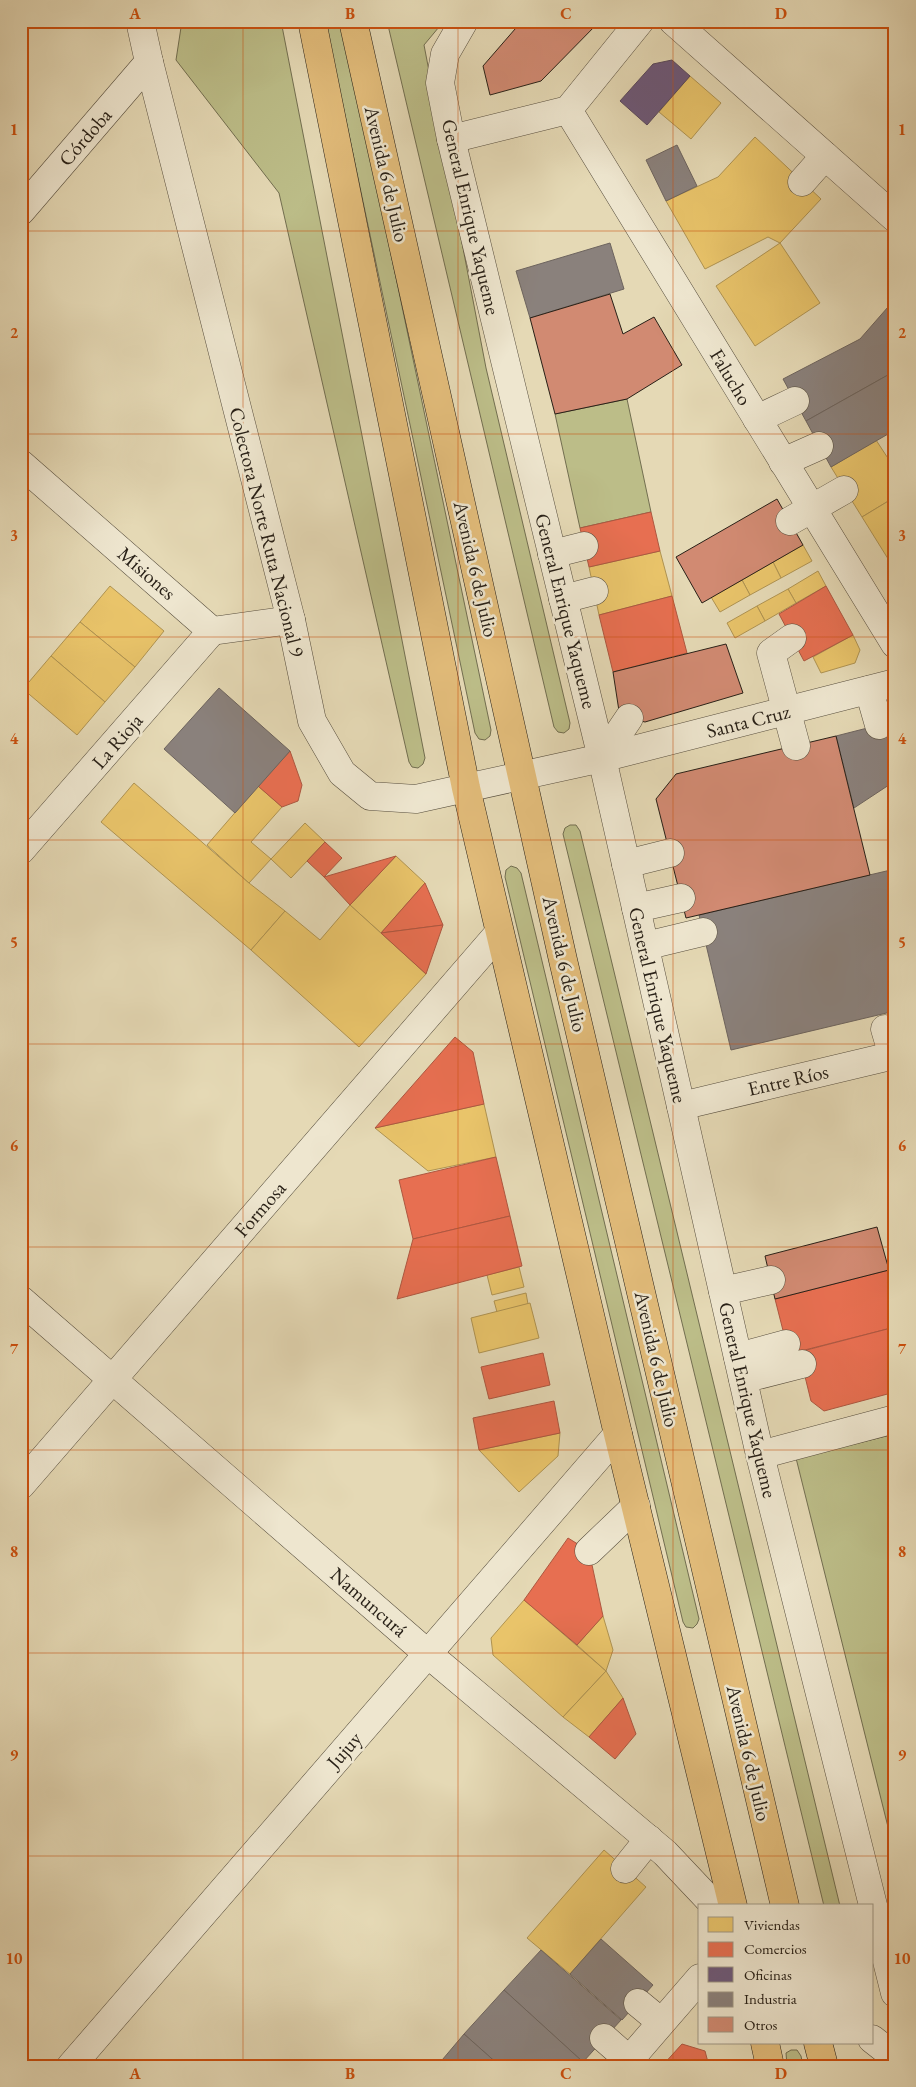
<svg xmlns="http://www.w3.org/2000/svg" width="916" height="2087" viewBox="0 0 916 2087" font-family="'EB Garamond',serif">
	<rect width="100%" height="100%" fill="#e5d9b5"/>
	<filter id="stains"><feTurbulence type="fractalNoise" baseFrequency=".004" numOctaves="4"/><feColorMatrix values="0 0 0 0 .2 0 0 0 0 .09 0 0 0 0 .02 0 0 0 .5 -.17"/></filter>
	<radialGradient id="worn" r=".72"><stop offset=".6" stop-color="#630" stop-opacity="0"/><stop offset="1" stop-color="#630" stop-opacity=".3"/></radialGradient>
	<g fill="#bcbd88" stroke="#726e50">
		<polygon points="182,21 281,21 425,758 423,764 418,768 412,767 409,762 279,193 176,60"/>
		<polygon points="325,21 342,21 491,730 490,736 485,740 479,739 475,733"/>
		<polygon points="387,21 444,21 424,45 486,368 570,723 569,729 564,733 558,732 554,727"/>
		<polygon points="627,399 651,512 580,528 555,414"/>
		<polygon points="570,825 576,825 580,831 840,1906 824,1906 563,834 565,828"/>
		<polygon points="511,866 517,868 521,873 699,1619 697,1624 693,1628 686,1627 683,1622 505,877 506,870"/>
		<polygon points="895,1434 895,1855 796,1458"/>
		<polygon points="791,2050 797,2050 801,2056 803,2066 787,2066 786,2053"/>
	</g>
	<g fill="#e9c46a" stroke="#af9351">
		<polygon points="690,76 721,103 691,139 659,112"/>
		<polygon points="755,137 821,199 780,243 768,237 705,269 666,201 718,177"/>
		<polygon points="780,243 820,303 755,346 716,286"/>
		<polygon points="876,440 895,469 895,497 862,517 831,467"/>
		<polygon points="895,497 895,570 862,517"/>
		<polygon points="803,545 812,561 781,578 773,562"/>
		<polygon points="660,551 672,596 599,615 589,567"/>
		<polygon points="773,562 781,578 750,595 742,580"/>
		<polygon points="818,571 826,586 796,603 788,589"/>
		<polygon points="742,580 750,595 720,612 711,597"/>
		<polygon points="110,586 164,631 135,667 80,622"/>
		<polygon points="788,589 796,603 765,621 757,606"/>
		<polygon points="757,606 765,621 735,638 727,623"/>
		<polygon points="80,622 135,667 105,702 51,656"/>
		<polygon points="853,635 860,650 855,663 821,673 813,657"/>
		<polygon points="51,656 105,702 77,735 23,689"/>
		<polygon points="134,783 249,883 285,911 251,950 101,822"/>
		<polygon points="258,786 282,807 251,842 271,859 249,883 207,845"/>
		<polygon points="305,823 325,842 291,878 271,859"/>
		<polygon points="396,856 425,883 381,933 350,905"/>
		<polygon points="350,905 426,974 359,1047 251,950 285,911 320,940"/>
		<polygon points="484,1104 496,1157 428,1171 375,1128"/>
		<polygon points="519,1267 524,1287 492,1295 487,1275"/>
		<polygon points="526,1293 528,1304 497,1312 494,1301"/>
		<polygon points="530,1303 539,1338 479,1353 471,1318"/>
		<polygon points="560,1433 558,1456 519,1492 479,1450"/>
		<polygon points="524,1600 606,1671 563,1717 493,1655 491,1638"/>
		<polygon points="603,1616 613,1650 606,1671 577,1645"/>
		<polygon points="606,1671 623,1698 589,1737 563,1717"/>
		<polygon points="604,1850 646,1887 570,1974 527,1938"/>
	</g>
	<g fill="#e76f51" stroke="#ae5740">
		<polygon points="651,512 660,551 589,567 580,528"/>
		<polygon points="826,586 853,635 804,661 779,614"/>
		<polygon points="672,596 687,653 613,672 599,615"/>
		<polygon points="290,751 302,785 298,801 282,807 258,786"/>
		<polygon points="325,842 342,858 324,877 307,861"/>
		<polygon points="396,856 350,905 324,877"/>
		<polygon points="425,883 443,925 381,933"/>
		<polygon points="443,925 426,974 381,933"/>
		<polygon points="455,1037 473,1052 484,1104 375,1128"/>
		<polygon points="496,1157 510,1216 413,1239 399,1180"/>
		<polygon points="510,1216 522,1266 397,1299 413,1239"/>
		<polygon points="889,1270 895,1290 895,1327 789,1354 775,1299"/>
		<polygon points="895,1327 895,1392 824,1411 811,1401 799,1352"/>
		<polygon points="543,1353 550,1385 489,1399 481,1367"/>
		<polygon points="554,1401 560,1433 479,1450 473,1418"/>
		<polygon points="568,1538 589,1551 603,1616 577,1645 524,1600"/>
		<polygon points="623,1698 636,1734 615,1759 589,1737"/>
		<polygon points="682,2044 705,2051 709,2066 662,2066"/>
	</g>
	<polygon fill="#6d597a" stroke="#58485c" points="672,60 690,76 647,125 620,101 653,64"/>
	<g fill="#8a817c" stroke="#6d645e">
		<polygon points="677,145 697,186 666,201 646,160"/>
		<polygon points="610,243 624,289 530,318 516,271"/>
		<polygon points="895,299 895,371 806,421 783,379 860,339"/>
		<polygon points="895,371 895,430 831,467 806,421"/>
		<polygon points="219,688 290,751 235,813 164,749"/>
		<polygon points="895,721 895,781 854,808 836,736"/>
		<polygon points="895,869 895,1011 731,1050 699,915"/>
		<polygon points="601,1939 653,1985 622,2020 570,1974"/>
		<polygon points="541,1950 621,2020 583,2062 504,1990"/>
		<polygon points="504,1990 583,2062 579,2066 500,2066 464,2034"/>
		<polygon points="464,2034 500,2066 437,2066"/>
	</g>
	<g fill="#d18a72" stroke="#282017">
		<polygon points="522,21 597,21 598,23 541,81 490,95 483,66"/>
		<polygon points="610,294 623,334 654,317 682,365 627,399 555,414 530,318"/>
		<polygon points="777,499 803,545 702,603 676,557"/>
		<polygon points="726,644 743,693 645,722 629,718 619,711 613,672"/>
		<polygon points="836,736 870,875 686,918 656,799 676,774"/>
		<polygon points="877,1227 889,1270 775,1299 765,1256"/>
	</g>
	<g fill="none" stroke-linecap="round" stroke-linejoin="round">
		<defs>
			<g id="minor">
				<polyline points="140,21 149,62 291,620 312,721 342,773 370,796 416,799 602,758 895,683"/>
				<polyline points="464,21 445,54 440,83 451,139 602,758 760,1455 895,1993"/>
				<polyline points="673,21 895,218"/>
				<polyline points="568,110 895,644"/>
				<polyline points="451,139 568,110 640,21"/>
				<polyline points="802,182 825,156"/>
				<polyline points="21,211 149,62"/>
				<polyline points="757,419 795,401"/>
				<polyline points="783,462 819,446"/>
				<polyline points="21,464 212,631 291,620"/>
				<polyline points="790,521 844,490"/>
				<polyline points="552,554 584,546"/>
				<polyline points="563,599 594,591"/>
				<polyline points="792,638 771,653 796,746"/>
				<polyline points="869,690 879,725"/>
				<polyline points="602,758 629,718"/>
				<polyline points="21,850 212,631"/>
				<polyline points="626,864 670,853"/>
				<polyline points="636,908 681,898"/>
				<polyline points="645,946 703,932"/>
				<polyline points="885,1029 893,1056"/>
				<polyline points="681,1106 895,1055"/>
				<polyline points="723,1291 771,1280"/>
				<polyline points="21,1300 428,1654 665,1853 715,1906"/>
				<polyline points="738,1357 786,1344"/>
				<polyline points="743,1379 802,1364"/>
				<polyline points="760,1455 895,1419"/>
				<polyline points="21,1485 499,933"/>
				<polyline points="589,1551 636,1506"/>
				<polyline points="625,1869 649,1839"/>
				<polyline points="638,2003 661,2022"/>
				<polyline points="604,2038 629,2060"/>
				<polyline points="872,2039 895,2057"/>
				<polyline points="71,2066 618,1434"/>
				<polyline points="624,2066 700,1978"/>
			</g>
			<g id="major">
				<polyline points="312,21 466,788 618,1434 733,1906"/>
				<polyline points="353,21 563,960 785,1906"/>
				<polyline points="765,2043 770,2066"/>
				<polyline points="818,2043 824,2066"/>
			</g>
		</defs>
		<use href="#minor" stroke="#574e3e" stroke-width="29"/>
		<use href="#major" stroke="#282017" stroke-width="29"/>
		<use href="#minor" stroke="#eee6cf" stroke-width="28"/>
		<use href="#major" stroke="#e2bc7a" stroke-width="28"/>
	</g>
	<path fill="none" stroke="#cb500e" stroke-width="1" stroke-opacity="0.55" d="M243,21v2045M458,21v2045M673,21v2045M21,231h874M21,434h874M21,637h874M21,840h874M21,1044h874M21,1247h874M21,1450h874M21,1653h874M21,1856h874"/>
	<g text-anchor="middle" stroke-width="5" stroke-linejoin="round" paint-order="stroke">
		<g font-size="20" fill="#282017" stroke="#eee6cf">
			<text transform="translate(85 137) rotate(-49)" y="7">Córdoba</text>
			<text transform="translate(387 174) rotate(77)" y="7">Avenida 6 de Julio</text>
			<text transform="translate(471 217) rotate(77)" y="7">General Enrique Yaqueme</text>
			<text transform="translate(731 377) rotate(59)" y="7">Falucho</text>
			<text transform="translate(267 532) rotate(76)" y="7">Colectora Norte Ruta Nacional 9</text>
			<text transform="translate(476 569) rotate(77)" y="7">Avenida 6 de Julio</text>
			<text transform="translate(147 573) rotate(41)" y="7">Misiones</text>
			<text transform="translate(566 611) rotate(76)" y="7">General Enrique Yaqueme</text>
			<text transform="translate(748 721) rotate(-14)" y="7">Santa Cruz</text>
			<text transform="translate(117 741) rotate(-49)" y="7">La Rioja</text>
			<text transform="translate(565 964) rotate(77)" y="7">Avenida 6 de Julio</text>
			<text transform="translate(658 1005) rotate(77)" y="7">General Enrique Yaqueme</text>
			<text transform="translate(788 1080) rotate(-13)" y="7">Entre Ríos</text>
			<text transform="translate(260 1209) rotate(-49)" y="7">Formosa</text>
			<text transform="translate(657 1359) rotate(77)" y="7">Avenida 6 de Julio</text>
			<text transform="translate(748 1400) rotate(77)" y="7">General Enrique Yaqueme</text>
			<text transform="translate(369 1602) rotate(41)" y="7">Namuncurá</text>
			<text transform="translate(344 1750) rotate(-49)" y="7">Jujuy</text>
			<text transform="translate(749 1753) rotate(77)" y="7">Avenida 6 de Julio</text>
		</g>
	</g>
	<rect width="916" height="2087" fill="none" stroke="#e5d9b5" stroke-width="55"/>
	<rect x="698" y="1904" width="175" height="140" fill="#eee6cf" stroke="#9f9785"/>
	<rect x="708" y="1917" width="25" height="15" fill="#e9c46a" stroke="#9f9785"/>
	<text x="744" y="1930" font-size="15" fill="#282017">Viviendas</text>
	<rect x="708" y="1942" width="25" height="15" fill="#e76f51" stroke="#9f9785"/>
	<text x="744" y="1954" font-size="15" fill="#282017">Comercios</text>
	<rect x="708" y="1967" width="25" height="15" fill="#6d597a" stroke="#9f9785"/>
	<text x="744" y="1980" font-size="15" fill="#282017">Oficinas</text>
	<rect x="708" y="1992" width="25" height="15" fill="#8a817c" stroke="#9f9785"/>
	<text x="744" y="2004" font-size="15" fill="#282017">Industria</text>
	<rect x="708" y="2017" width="25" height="15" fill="#d18a72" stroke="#9f9785"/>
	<text x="744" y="2030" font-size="15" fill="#282017">Otros</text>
	<rect x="28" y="28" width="860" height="2032" fill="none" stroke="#cb500e" stroke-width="2"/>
	<g font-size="16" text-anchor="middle" font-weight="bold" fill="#cb500e">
		<text x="135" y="19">A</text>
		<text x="350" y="19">B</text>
		<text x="566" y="19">C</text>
		<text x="781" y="19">D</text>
		<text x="14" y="135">1</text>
		<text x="902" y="135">1</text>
		<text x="14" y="338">2</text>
		<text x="902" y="338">2</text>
		<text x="14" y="541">3</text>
		<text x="902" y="541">3</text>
		<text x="14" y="744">4</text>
		<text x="902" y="744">4</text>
		<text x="14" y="948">5</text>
		<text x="902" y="948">5</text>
		<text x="14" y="1151">6</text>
		<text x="902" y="1151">6</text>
		<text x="14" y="1354">7</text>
		<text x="902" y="1354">7</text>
		<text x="14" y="1557">8</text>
		<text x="902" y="1557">8</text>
		<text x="14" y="1760">9</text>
		<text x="902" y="1760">9</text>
		<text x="14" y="1964">10</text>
		<text x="902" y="1964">10</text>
		<text x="135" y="2079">A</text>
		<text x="350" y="2079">B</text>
		<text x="566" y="2079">C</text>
		<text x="781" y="2079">D</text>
	</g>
	<rect width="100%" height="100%" filter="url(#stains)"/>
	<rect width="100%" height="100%" fill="url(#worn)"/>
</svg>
